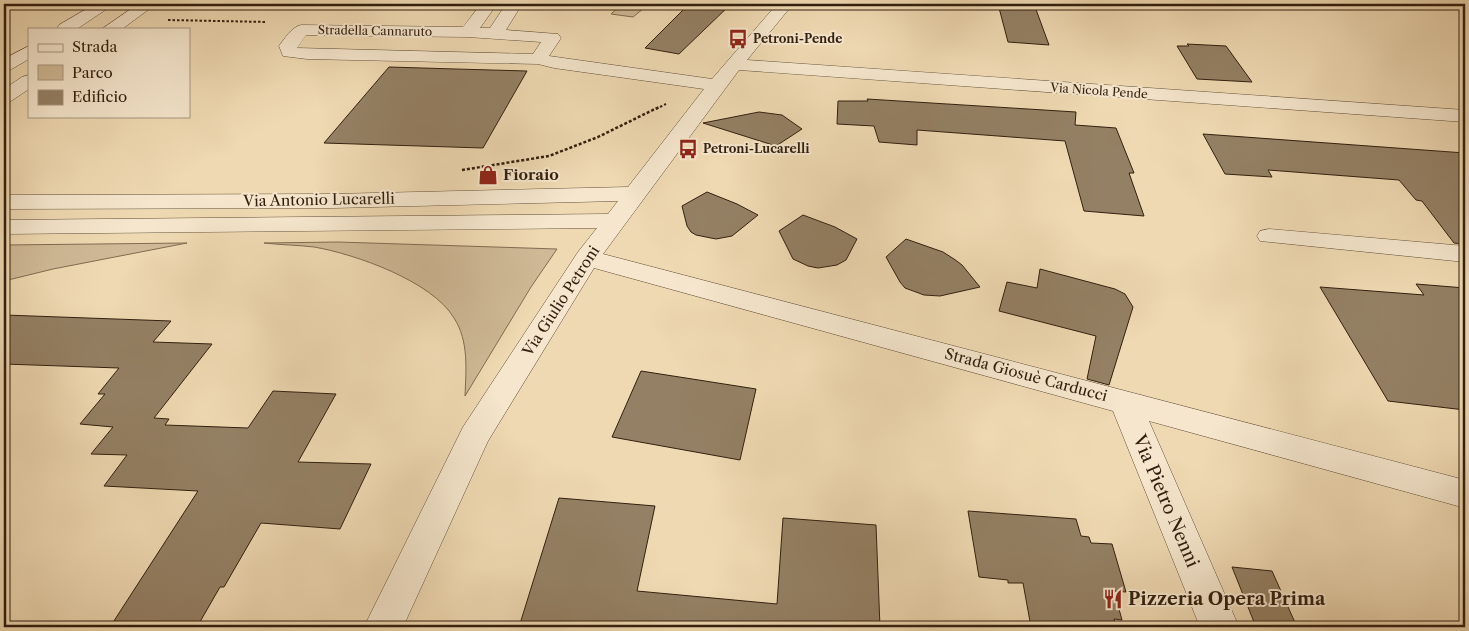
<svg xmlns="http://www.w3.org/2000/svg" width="1469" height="631" viewBox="0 0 1469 631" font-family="'Libre Caslon Text',serif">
	<rect width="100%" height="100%" fill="#efd9b2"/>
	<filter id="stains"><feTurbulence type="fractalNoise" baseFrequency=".004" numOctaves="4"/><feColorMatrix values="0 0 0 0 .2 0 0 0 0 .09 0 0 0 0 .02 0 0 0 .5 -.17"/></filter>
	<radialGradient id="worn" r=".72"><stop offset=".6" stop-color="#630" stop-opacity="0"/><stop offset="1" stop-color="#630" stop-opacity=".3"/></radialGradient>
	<g fill="#cfb996" stroke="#806c52">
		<polygon points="622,4 649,4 633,17 611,14"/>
		<path d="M338,242l219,7 -26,38 -66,109c1,-26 4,-55 -11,-78 -22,-37 -99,-64 -140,-71 -16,-2 -33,-2 -50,-4z"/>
		<polygon points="187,243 53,269 4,281 4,245"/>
	</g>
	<g fill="#948064" stroke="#321f0f">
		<polygon points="689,4 731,4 679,54 645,48"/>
		<polygon points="998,4 1034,4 1049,45 1008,42"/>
		<polygon points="1187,44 1226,46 1252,82 1197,79 1177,46 1189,46"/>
		<polygon points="389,67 456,69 527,71 483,148 324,143"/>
		<polygon points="867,99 1076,112 1075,125 1116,128 1134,173 1129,173 1144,216 1084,211 1065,141 917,130 917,145 879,142 874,126 837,124 838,101 868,101"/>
		<polygon points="759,112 782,115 802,129 776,146 703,123"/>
		<polygon points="1203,134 1465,153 1465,244 1454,243 1422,201 1416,200 1399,180 1268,170 1272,177 1225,174"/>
		<polygon points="707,192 737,204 758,215 732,236 716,239 696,235 691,232 687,226 682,206"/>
		<polygon points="803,215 835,227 857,239 846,260 837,265 818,268 808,266 793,259 779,231"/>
		<polygon points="906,239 943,252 954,259 962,265 980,287 940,296 924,295 905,288 900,282 886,257"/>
		<polygon points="1040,269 1115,289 1125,294 1133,307 1109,385 1087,379 1096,336 999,311 1007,282 1037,288"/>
		<polygon points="1416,284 1465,288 1465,410 1388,401 1320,287 1424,295"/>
		<polygon points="4,315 171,321 153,342 212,344 154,418 169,419 165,425 248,428 273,391 336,394 298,462 371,464 340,529 261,523 224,587 220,587 197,627 110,627 198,491 104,486 127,455 91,454 113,427 80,424 105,394 98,394 119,368 4,364"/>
		<polygon points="641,371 756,389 740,460 612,437"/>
		<polygon points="559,498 655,506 637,591 777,604 783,518 876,525 880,627 519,627"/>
		<polygon points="968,511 1076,519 1081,536 1089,537 1091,543 1112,544 1126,592 1114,591 1122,620 1114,619 1116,627 1031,627 1023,583 1008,583 1008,580 979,577"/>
		<polygon points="1232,567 1272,571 1297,627 1256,627"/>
	</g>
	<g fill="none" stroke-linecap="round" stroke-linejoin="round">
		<defs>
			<g id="minor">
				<polygon points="95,4 114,4 77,29 57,29 59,25"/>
				<polygon points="138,4 156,4 122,29 102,29"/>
				<path d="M481,4h16l-17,24h10l16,-24h16l-16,26 52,4 3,4 -12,18 163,23 65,-75h16l-46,56 718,50v12l-726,-52 -136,184 862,226v28l-316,-87 90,206h-39l-87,-216 -519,-143 -106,173 -85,186h-39l99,-200 115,-175 19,-24 -593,6v-14l604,-6 10,-13 -285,7 -329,1v-14l329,-1 295,-7 76,-98 -150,-21 -16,-4 -231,-5 -24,-3 -4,-10c6,-8 13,-19 22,-21l162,2zM306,35l162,2 73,5 -8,12 -236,-6z"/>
				<polygon points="29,46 29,59 10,70 4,71 4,59"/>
				<polygon points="29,75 29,89 11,101 4,103 4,89 22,77"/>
				<polygon points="1269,229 1465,246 1465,262 1260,241 1257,236 1260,231"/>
			</g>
		</defs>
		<use href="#minor" stroke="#614e38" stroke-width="1"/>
		<g stroke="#321f0f" stroke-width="2" stroke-dasharray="2.5 2" stroke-linecap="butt">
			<polyline points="168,20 267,22"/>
			<polyline points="656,109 666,104"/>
		</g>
		<polyline stroke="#321f0f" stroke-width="2.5" stroke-dasharray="3 2" stroke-linecap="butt" points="462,170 549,156 598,137 659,107"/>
		<use href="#minor" fill="#f5e6cd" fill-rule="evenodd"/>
	</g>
	<defs>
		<symbol id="bus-bare" viewBox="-9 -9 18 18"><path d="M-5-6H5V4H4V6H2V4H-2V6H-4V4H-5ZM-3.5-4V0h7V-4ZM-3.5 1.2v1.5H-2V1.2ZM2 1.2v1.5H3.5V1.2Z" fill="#8f2418" stroke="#f5e6cd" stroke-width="2.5" paint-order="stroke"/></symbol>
		<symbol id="shop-bare" viewBox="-9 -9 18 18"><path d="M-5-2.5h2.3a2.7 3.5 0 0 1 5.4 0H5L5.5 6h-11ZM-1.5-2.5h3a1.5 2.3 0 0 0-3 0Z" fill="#8f2418" stroke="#f5e6cd" stroke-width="2.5" paint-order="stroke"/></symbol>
		<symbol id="restaurant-bare" viewBox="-9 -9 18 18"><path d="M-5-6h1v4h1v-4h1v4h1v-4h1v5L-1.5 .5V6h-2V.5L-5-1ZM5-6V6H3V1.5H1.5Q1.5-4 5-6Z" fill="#8f2418" stroke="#f5e6cd" stroke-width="2.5" paint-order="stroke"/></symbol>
	</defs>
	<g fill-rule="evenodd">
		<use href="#bus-bare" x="724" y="25" width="28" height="28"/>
		<use href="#bus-bare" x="674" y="135" width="28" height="28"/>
		<use href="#shop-bare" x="474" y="161" width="28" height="28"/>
		<use href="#restaurant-bare" x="1099" y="585" width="28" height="28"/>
	</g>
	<g text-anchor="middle" stroke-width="4" stroke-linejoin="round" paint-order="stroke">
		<g font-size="12" fill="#321f0f" stroke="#f5e6cd">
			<text transform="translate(375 31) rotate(1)" y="4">Stradella Cannaruto</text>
			<text transform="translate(1099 91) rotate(4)" y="4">Via Nicola Pende</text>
		</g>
		<g font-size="12" font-weight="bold" fill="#321f0f" stroke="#f5e6cd" text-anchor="start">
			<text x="753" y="43">Petroni-Pende</text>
			<text x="703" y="153">Petroni-Lucarelli</text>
		</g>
		<g font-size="15" font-weight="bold" fill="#321f0f" stroke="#f5e6cd" text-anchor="start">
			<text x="503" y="180">Fioraio</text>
		</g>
		<g font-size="15" fill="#321f0f" stroke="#f5e6cd">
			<text transform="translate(319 200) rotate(-1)" y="5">Via Antonio Lucarelli</text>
			<text transform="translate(561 301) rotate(-57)" y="5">Via Giulio Petroni</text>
			<text transform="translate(1026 375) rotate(15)" y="5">Strada Giosuè Carducci</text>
		</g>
		<g font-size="18" fill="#321f0f" stroke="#f5e6cd">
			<text transform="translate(1166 501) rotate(67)" y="6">Via Pietro Nenni</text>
		</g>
		<g font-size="18" font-weight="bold" fill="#321f0f" stroke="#f5e6cd" text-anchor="start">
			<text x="1128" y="605">Pizzeria Opera Prima</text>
		</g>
	</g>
	<rect width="1469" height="631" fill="none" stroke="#efd9b2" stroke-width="20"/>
	<rect x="5" y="5" width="1459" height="621" fill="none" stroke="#321f0f" stroke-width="2.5"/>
	<rect x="10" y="10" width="1449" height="611" fill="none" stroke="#321f0f"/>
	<rect x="28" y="28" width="162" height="90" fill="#f5e6cd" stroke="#a79681"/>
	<rect x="38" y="44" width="25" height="8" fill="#f5e6cd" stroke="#a79681"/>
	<text x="72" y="52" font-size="15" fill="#321f0f">Strada</text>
	<rect x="38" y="65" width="25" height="15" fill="#cfb996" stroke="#a79681"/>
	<text x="72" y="78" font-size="15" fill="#321f0f">Parco</text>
	<rect x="38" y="90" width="25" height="15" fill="#948064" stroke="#a79681"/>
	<text x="72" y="102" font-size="15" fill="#321f0f">Edificio</text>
	<rect width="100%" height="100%" filter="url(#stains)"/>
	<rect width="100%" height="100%" fill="url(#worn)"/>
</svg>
